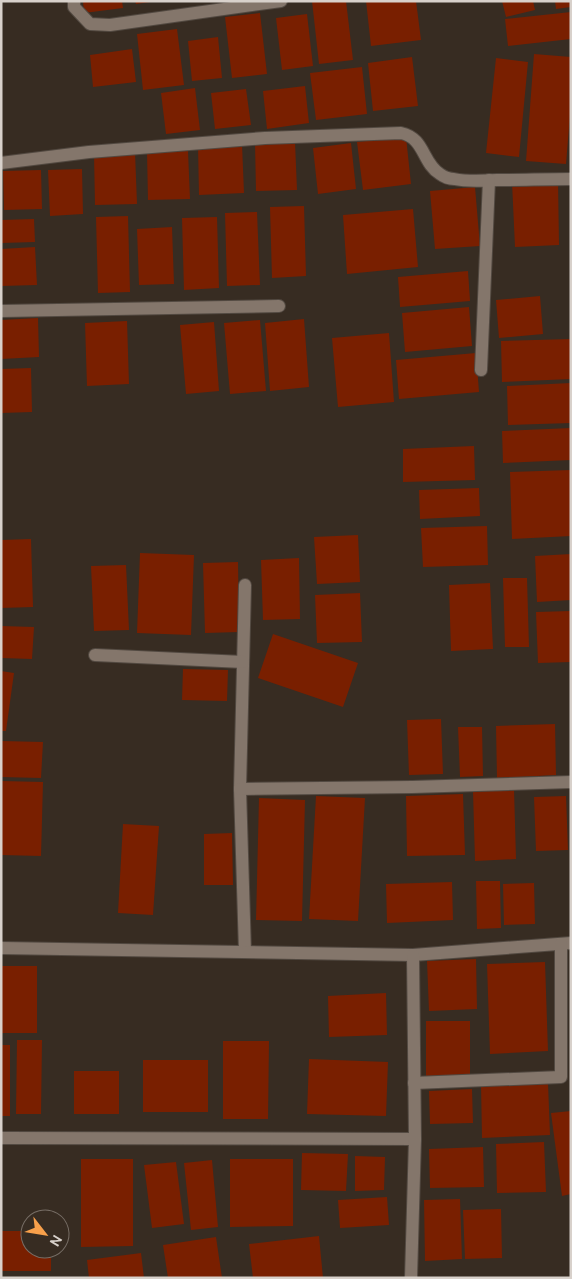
<svg xmlns="http://www.w3.org/2000/svg" width="572" height="1279" viewBox="0 0 572 1279" font-family="Ubuntu,sans-serif">
	<rect width="100%" height="100%" fill="#372c22"/>
	<g fill="#791f00">
		<polygon points="83,1 122,1 123,8 84,13"/>
		<polygon points="135,1 150,1 150,2 136,4"/>
		<polygon points="312,1 346,1 353,60 319,64"/>
		<polygon points="366,1 416,1 421,40 371,46"/>
		<polygon points="502,1 533,1 535,10 506,17"/>
		<polygon points="555,1 571,1 571,7 556,9"/>
		<polygon points="571,12 571,39 508,46 505,19"/>
		<polygon points="260,13 267,74 232,78 225,17"/>
		<polygon points="307,14 313,66 282,70 276,18"/>
		<polygon points="177,29 184,85 143,90 137,34"/>
		<polygon points="218,37 222,78 192,81 188,41"/>
		<polygon points="132,49 136,82 93,87 90,55"/>
		<polygon points="534,54 571,57 571,103 566,164 526,161"/>
		<polygon points="412,57 418,106 373,111 368,63"/>
		<polygon points="496,58 528,62 519,157 486,153"/>
		<polygon points="362,67 367,114 316,120 310,73"/>
		<polygon points="305,86 309,123 267,129 263,91"/>
		<polygon points="195,88 200,130 166,134 161,93"/>
		<polygon points="246,89 251,125 215,129 211,93"/>
		<polygon points="406,137 411,184 363,190 357,142"/>
		<polygon points="295,142 297,190 256,191 255,143"/>
		<polygon points="351,143 356,189 318,194 313,148"/>
		<polygon points="242,144 244,193 199,195 198,146"/>
		<polygon points="188,151 190,199 148,200 147,152"/>
		<polygon points="135,152 137,204 95,205 94,154"/>
		<polygon points="82,169 83,214 50,216 48,170"/>
		<polygon points="41,170 42,209 4,210 3,171"/>
		<polygon points="558,180 559,245 515,247 512,182"/>
		<polygon points="475,187 480,246 435,249 430,191"/>
		<polygon points="304,206 306,276 272,278 270,207"/>
		<polygon points="413,209 418,267 347,274 343,215"/>
		<polygon points="257,212 260,285 227,286 225,213"/>
		<polygon points="128,216 130,292 98,293 96,217"/>
		<polygon points="217,217 219,288 184,290 182,218"/>
		<polygon points="34,219 35,242 1,243 1,220"/>
		<polygon points="172,227 174,284 139,285 137,229"/>
		<polygon points="35,247 37,285 1,286 1,249"/>
		<polygon points="468,271 470,301 400,307 398,277"/>
		<polygon points="540,296 543,334 499,338 496,300"/>
		<polygon points="469,307 472,346 405,352 402,313"/>
		<polygon points="38,318 39,357 1,359 1,320"/>
		<polygon points="304,319 309,387 270,391 265,323"/>
		<polygon points="260,320 266,391 230,394 224,323"/>
		<polygon points="127,321 129,384 87,386 85,323"/>
		<polygon points="214,322 219,391 186,394 180,325"/>
		<polygon points="389,333 394,402 338,407 332,338"/>
		<polygon points="571,339 571,379 502,382 501,341"/>
		<polygon points="476,353 479,392 399,399 396,360"/>
		<polygon points="31,368 32,412 1,413 1,369"/>
		<polygon points="571,383 571,423 508,425 507,386"/>
		<polygon points="571,428 571,460 503,463 502,431"/>
		<polygon points="474,446 475,480 403,482 403,449"/>
		<polygon points="571,470 571,536 512,539 510,472"/>
		<polygon points="479,488 480,516 420,519 419,490"/>
		<polygon points="487,526 488,565 423,567 421,528"/>
		<polygon points="358,535 360,582 317,584 314,537"/>
		<polygon points="31,539 33,607 1,608 1,540"/>
		<polygon points="140,553 194,555 191,635 137,633"/>
		<polygon points="571,554 571,600 537,602 535,556"/>
		<polygon points="299,558 300,619 263,620 261,560"/>
		<polygon points="238,562 239,632 205,633 203,563"/>
		<polygon points="126,565 129,630 94,631 91,566"/>
		<polygon points="503,578 527,578 529,647 505,647"/>
		<polygon points="490,583 493,649 451,651 449,585"/>
		<polygon points="360,593 362,642 317,643 315,595"/>
		<polygon points="571,611 571,662 538,663 536,612"/>
		<polygon points="1,626 34,627 32,659 1,658"/>
		<polygon points="273,634 358,663 343,707 258,678"/>
		<polygon points="183,669 228,670 227,701 182,700"/>
		<polygon points="1,671 14,673 6,731 1,731"/>
		<polygon points="441,719 443,774 409,775 407,720"/>
		<polygon points="555,724 556,775 497,778 496,726"/>
		<polygon points="458,727 482,727 483,776 460,777"/>
		<polygon points="1,741 43,742 41,778 1,777"/>
		<polygon points="1,781 43,782 41,856 1,855"/>
		<polygon points="514,789 516,859 475,861 473,791"/>
		<polygon points="463,794 465,855 407,856 406,796"/>
		<polygon points="316,796 365,798 358,921 309,919"/>
		<polygon points="566,796 568,850 536,851 534,797"/>
		<polygon points="259,798 305,800 302,921 256,920"/>
		<polygon points="123,824 159,826 153,915 118,913"/>
		<polygon points="232,833 233,885 204,885 204,834"/>
		<polygon points="476,881 500,881 501,928 477,929"/>
		<polygon points="452,882 453,920 387,923 386,884"/>
		<polygon points="534,883 535,924 504,925 503,884"/>
		<polygon points="476,959 477,1009 429,1011 427,961"/>
		<polygon points="545,962 548,1051 490,1054 487,964"/>
		<rect x="2" y="966" width="35" height="67"/>
		<polygon points="386,993 387,1035 329,1037 328,996"/>
		<rect x="426" y="1021" width="44" height="57"/>
		<polygon points="17,1040 42,1040 41,1114 16,1114"/>
		<polygon points="223,1041 269,1041 268,1119 223,1119"/>
		<rect x="1" y="1045" width="9" height="71"/>
		<polygon points="309,1059 388,1062 386,1116 307,1114"/>
		<rect x="143" y="1060" width="65" height="52"/>
		<rect x="74" y="1071" width="45" height="43"/>
		<polygon points="548,1083 550,1135 482,1138 481,1084"/>
		<polygon points="472,1089 473,1123 430,1124 429,1091"/>
		<polygon points="571,1111 571,1194 562,1196 551,1113"/>
		<polygon points="544,1142 546,1192 497,1193 496,1144"/>
		<polygon points="483,1147 484,1187 430,1188 429,1149"/>
		<polygon points="302,1153 348,1154 346,1191 301,1190"/>
		<polygon points="355,1156 385,1157 384,1190 355,1191"/>
		<polygon points="81,1159 133,1159 133,1246 81,1247"/>
		<polygon points="230,1159 293,1159 293,1226 230,1227"/>
		<polygon points="212,1160 218,1227 191,1230 184,1163"/>
		<polygon points="176,1162 184,1224 152,1228 144,1165"/>
		<polygon points="387,1197 389,1225 340,1228 338,1200"/>
		<polygon points="460,1199 462,1259 425,1261 424,1200"/>
		<polygon points="501,1209 502,1258 465,1259 463,1210"/>
		<polygon points="1,1231 30,1231 30,1249 51,1249 51,1271 1,1271"/>
		<polygon points="319,1236 323,1278 253,1278 249,1244"/>
		<polygon points="216,1237 222,1278 168,1278 163,1245"/>
		<polygon points="141,1253 144,1278 89,1278 87,1260"/>
	</g>
	<g fill="none" stroke-linecap="round" stroke-linejoin="round">
		<defs>
			<g id="minor">
				<polyline points="74,1 74,7 90,24 110,25 281,1"/>
				<path d="M1,163l88,-11 176,-14 136,-5c24,5 21,30 39,41 4,3 9,5 14,5 14,3 29,2 43,1 24,0 49,-1 74,-1"/>
				<polyline points="1,311 279,306"/>
				<polyline points="481,370 489,180"/>
				<polyline points="245,585 240,789 245,952"/>
				<polyline points="95,655 243,662"/>
				<polyline points="240,789 412,787 571,782"/>
				<polyline points="1,948 413,955 571,943"/>
				<polyline points="414,1083 561,1077 561,944"/>
				<polyline points="1,1138 415,1139"/>
				<polyline points="411,1278 415,1139 413,955"/>
			</g>
		</defs>
		<use href="#minor" stroke="#524941" stroke-width="14"/>
		<use href="#minor" stroke="#84766b" stroke-width="12"/>
	</g>
	<rect width="572" height="1279" fill="none" stroke="#d8d1cb" stroke-width="5"/>
	<g transform="translate(45 1234) rotate(121)"><circle r="24" fill="#372c22" stroke="#776e66"/>
	<path d="M0-4L9 19L0 12L-9 19Z" fill="#f8a04b"/>
	<text y="-8" font-size="14" font-weight="bold" text-anchor="middle" fill="#d8d1cb">N</text>
	</g>
</svg>
